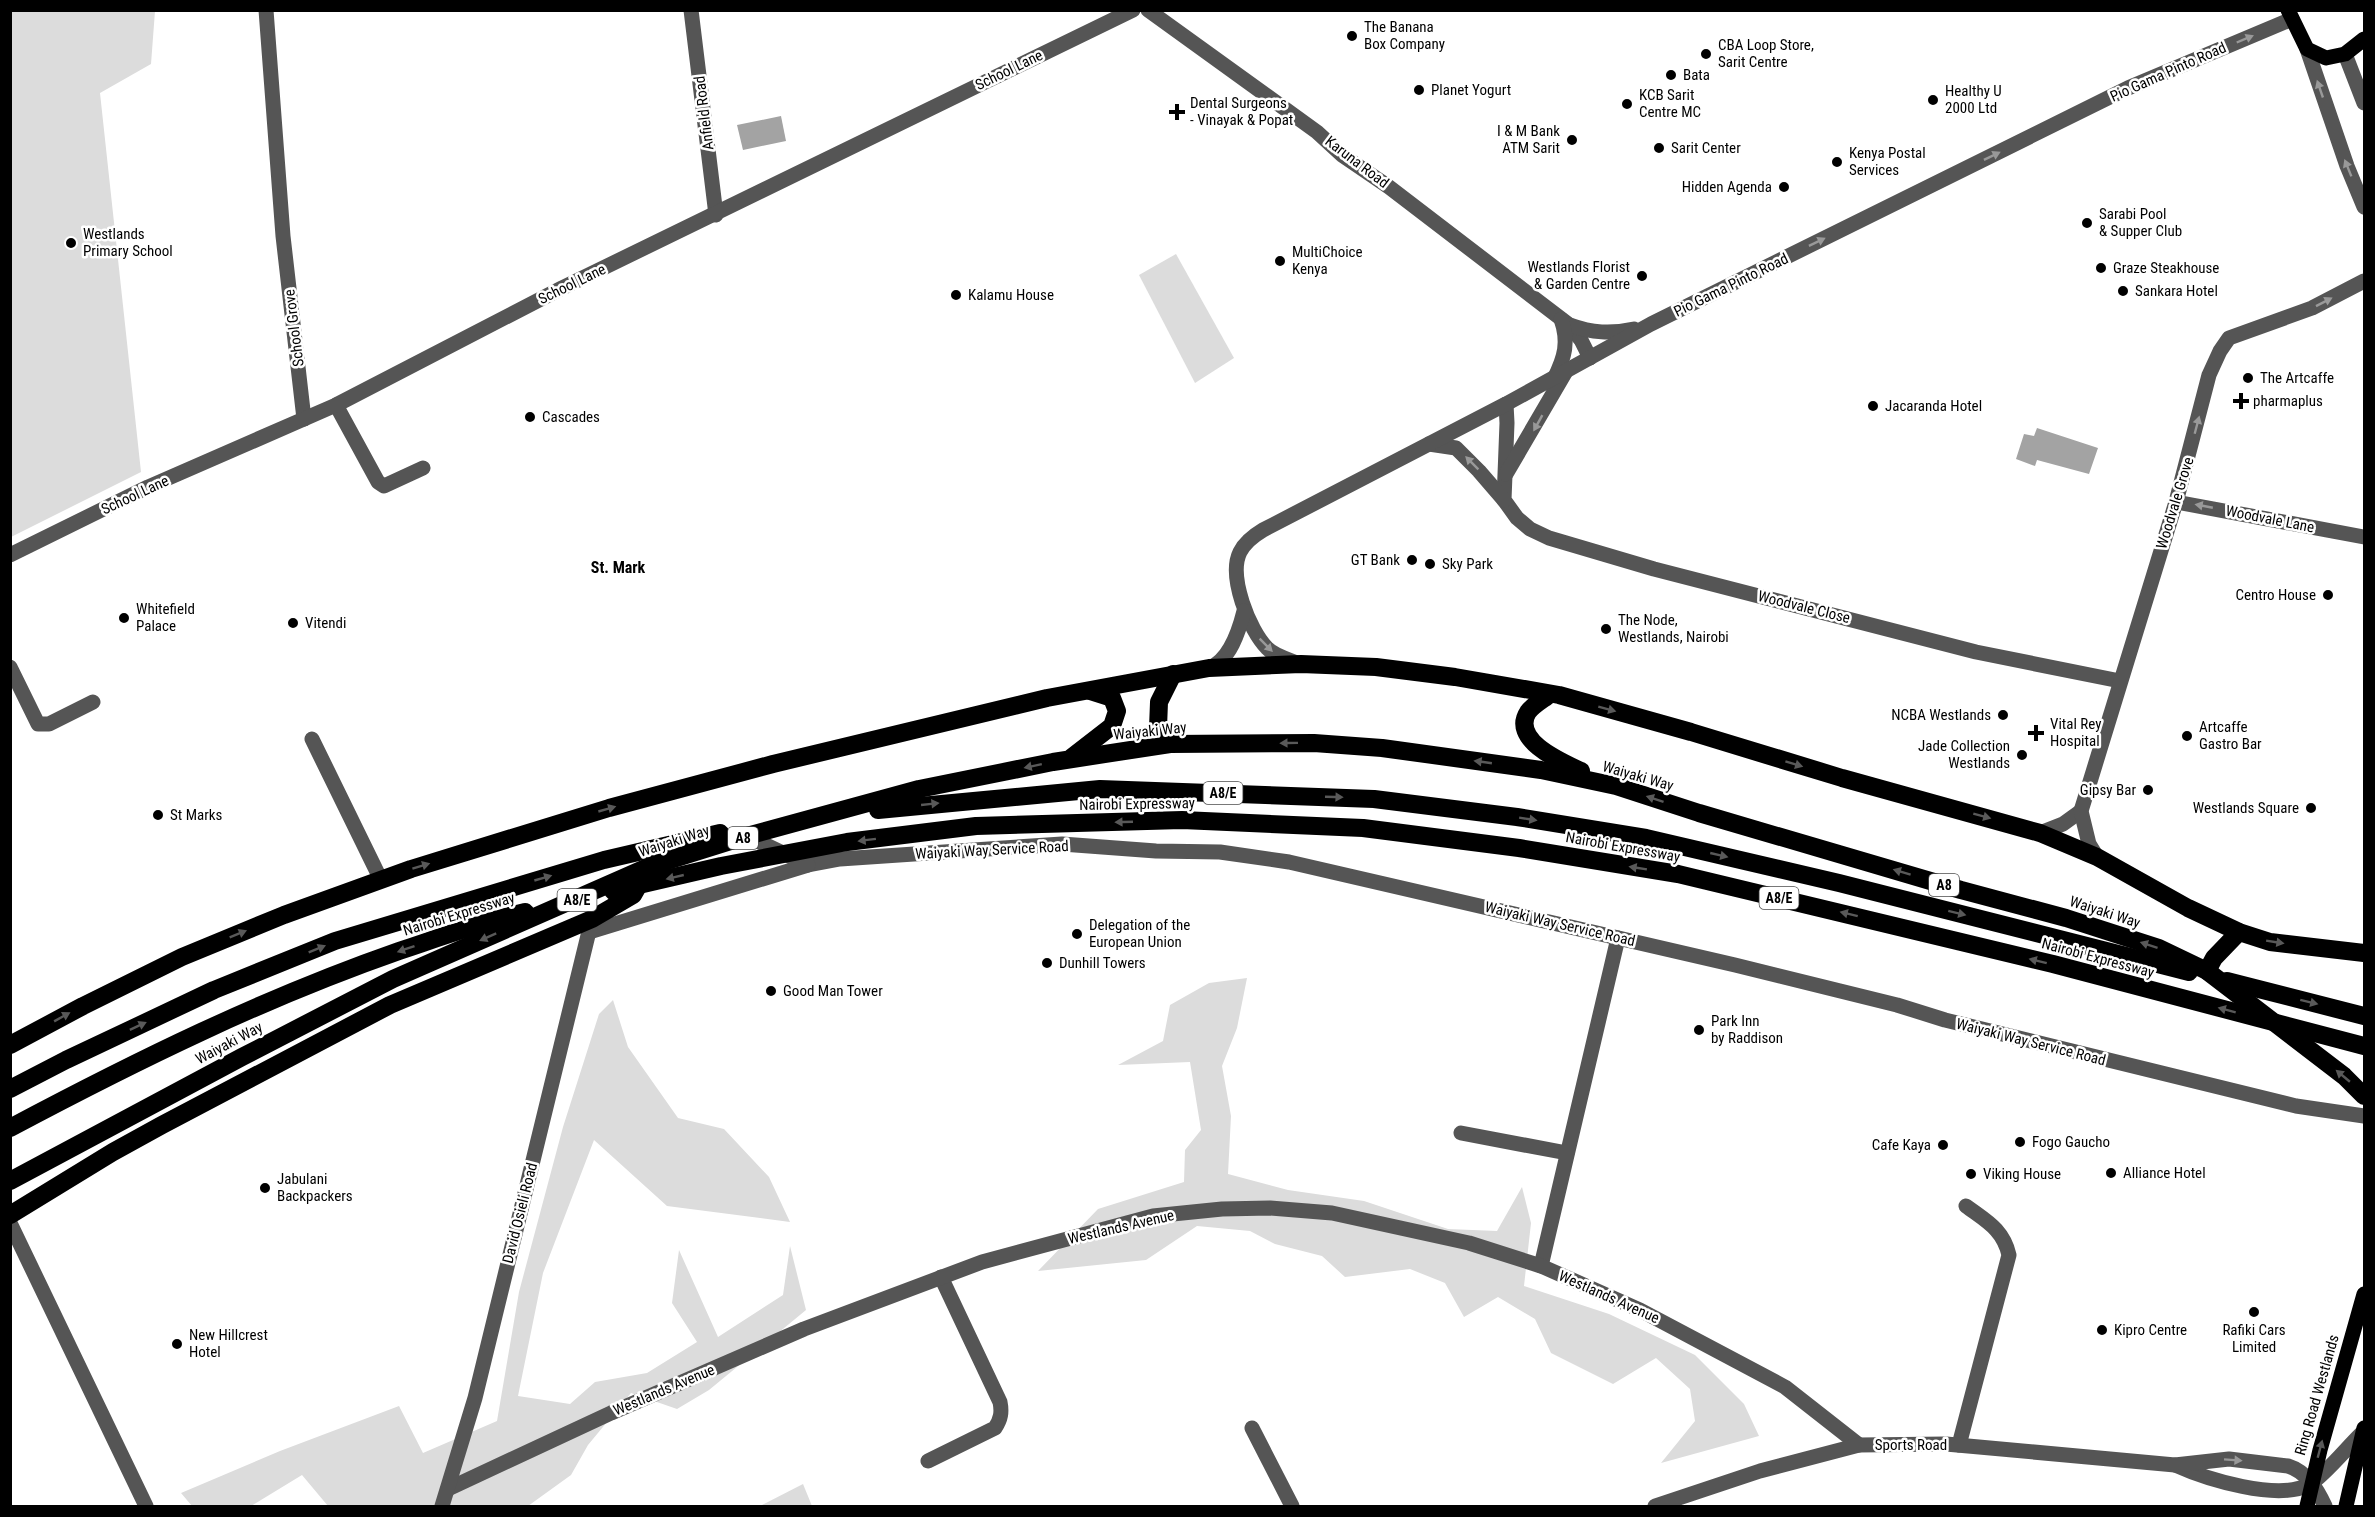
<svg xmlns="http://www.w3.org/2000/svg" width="2375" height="1517" viewBox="0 0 2375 1517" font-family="'Roboto Condensed',sans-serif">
	<rect width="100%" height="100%" fill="#fff"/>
	<g fill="#dcdcdc">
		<polygon points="10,11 155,11 151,64 100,93 141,472 11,537"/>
		<polygon points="1176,254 1234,358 1195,383 1139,275"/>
		<polygon points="1247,978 1237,1028 1222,1066 1231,1116 1228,1174 1288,1190 1364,1201 1448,1229 1497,1231 1522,1187 1531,1223 1524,1286 1609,1314 1695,1355 1744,1404 1759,1436 1661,1463 1695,1421 1690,1389 1656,1358 1613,1384 1551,1353 1535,1319 1498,1297 1464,1317 1445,1283 1410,1269 1345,1277 1322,1256 1275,1244 1250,1231 1197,1226 1146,1260 1038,1271 1098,1209 1184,1182 1185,1150 1201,1130 1190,1062 1118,1065 1163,1041 1170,1005 1209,983"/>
		<polygon points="613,1000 628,1047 678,1118 724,1129 769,1177 790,1222 667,1206 594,1140 543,1273 518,1396 570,1404 595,1382 647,1373 697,1342 672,1303 679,1250 718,1337 783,1295 790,1246 806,1310 709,1390 677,1409 631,1393 588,1445 571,1475 528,1506 328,1506 302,1475 251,1506 192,1506 181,1493 280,1451 399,1406 423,1453 497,1421 519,1292 563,1127 599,1014"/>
		<polygon points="803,1484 812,1506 760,1506"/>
	</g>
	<g fill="#a3a3a3">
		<polygon points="781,116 786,141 743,150 737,125"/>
		<polygon points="2037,428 2098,448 2089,474 2037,460 2035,466 2016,459 2024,434 2034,436"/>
	</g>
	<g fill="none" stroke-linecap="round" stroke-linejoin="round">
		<g stroke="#555" stroke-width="15">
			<polyline points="266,10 283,236 304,419"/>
			<polyline points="691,10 716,215"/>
			<polyline points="1148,10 1317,132 1342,155 1389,187 1568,324 1581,340 1590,358"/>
			<polyline points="2307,49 2347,166 2364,207"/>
			<polyline points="2345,54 2364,103"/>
			<path d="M1570,325c22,8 41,9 64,4"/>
			<path d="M1554,379c11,-22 15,-37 7,-60"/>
			<polyline points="1506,404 1507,423 1504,500 1517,518 1530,529 1549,538 1654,569 1976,652 2120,681"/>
			<polyline points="336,405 378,482 384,486 423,468"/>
			<polyline points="1429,444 1456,448 1479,471 1504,500"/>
			<polyline points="1506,474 1565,373"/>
			<polyline points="2176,502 2364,537"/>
			<polyline points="10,555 148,487 336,405 562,288 1133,10"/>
			<path d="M1300,664c-10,-4 -26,-8 -33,-16 -18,-18 -39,-72 -27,-96 5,-10 13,-16 23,-22l243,-126 145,-80 477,-236 164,-69"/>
			<polyline points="10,667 38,724 49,724 93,702"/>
			<path d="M1209,668c21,-8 30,-37 35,-57"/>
			<polyline points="312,739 381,880"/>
			<polyline points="2040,833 2063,824 2081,811"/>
			<polyline points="747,836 808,865 840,859 1062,844 1156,851 1220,852 1289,862 1735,965 1897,1005 1945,1020 2296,1106 2364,1116"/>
			<polyline points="2097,857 2089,844 2081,811 2176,502 2209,375 2220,351 2229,338 2312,308 2364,281"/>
			<polyline points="589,932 808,865"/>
			<polyline points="1461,1133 1567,1153"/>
			<polyline points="10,1223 146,1506"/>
			<polyline points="1541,1266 1618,938"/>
			<polyline points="1252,1428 1292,1506"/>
			<path d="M1959,1445l50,-190c-6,-26 -23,-34 -43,-49"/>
			<path d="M928,1461l67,-33c6,-9 7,-16 5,-26l-59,-125"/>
			<path d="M2175,1465c31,14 104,37 135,19 14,-8 40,-40 53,-52"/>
			<polyline points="448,1489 611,1413 804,1329 982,1262 1153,1216 1222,1209 1270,1208 1332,1213 1469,1243 1541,1266 1640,1310 1785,1387 1859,1445"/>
			<polyline points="442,1506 475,1398 592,919"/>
			<path d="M1655,1506l105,-35 99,-26 87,-1 229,21 54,-6 59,7c19,6 29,23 37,40"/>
		</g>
		<g stroke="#000" stroke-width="15">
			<polyline points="2288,10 2307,49 2326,58 2345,54 2364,39"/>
			<polyline points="2307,1506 2320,1450 2364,1294"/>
			<polyline points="2346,1506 2364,1428"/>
		</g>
		<g stroke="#000" stroke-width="18">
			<path d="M1550,694c-6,5 -17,11 -22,18 -18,28 34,50 53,59"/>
			<polyline points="1170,744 1158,728 1159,702 1173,674"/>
			<polyline points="1072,757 1112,726 1117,711 1112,698 1090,691"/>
			<polyline points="878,810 1100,789 1374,799 1517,817 1646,838 1839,883 2189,972"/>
			<polyline points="613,891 721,866 847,842 976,826 1182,820 1363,828 1519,848 1678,874 2053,964 2364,1046"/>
			<polyline points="2207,971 2214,958 2239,932"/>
			<polyline points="2227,981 2364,1016"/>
			<polyline points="10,1045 83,1006 182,957 284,915 411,869 609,808 773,764 1047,698 1209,668 1301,664 1376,667 1455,677 1559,695 1691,732 1842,778 2040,833 2097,857 2188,908 2239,932 2270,942 2364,953"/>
			<polyline points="10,1089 66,1060 214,990 335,941 604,860 720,833"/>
			<path d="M10,1128c126,-67 254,-130 389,-177 42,-14 83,-29 126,-39"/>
			<polyline points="10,1181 242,1057 393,979 648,867 747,836 919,789 1053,762 1170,744 1314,743 1382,748 1541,770 1616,786 1699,813 1961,890 2066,918 2159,948 2207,971 2344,1076 2364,1096"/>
			<polyline points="10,1215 113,1152 162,1125 390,1005 592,919 633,895 637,888"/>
		</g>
	</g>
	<defs><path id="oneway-solid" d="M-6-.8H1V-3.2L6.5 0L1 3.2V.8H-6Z" transform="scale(1.5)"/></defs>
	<g fill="#999">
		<use href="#oneway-solid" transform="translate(2245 39) rotate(-23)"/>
		<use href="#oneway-solid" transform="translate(2320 89) rotate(-109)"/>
		<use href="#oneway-solid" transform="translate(1992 156) rotate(-26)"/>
		<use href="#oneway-solid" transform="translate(2348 168) rotate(-112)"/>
		<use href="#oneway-solid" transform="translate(1817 242) rotate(-26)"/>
		<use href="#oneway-solid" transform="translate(2324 302) rotate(-27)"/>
		<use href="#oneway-solid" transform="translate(1538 423) rotate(119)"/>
		<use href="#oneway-solid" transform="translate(2197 425) rotate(-75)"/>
		<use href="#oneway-solid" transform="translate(1472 463) rotate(-135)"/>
		<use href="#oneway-solid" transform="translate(2204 506) rotate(-169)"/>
		<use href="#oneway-solid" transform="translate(1266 645) rotate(45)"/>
		<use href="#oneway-solid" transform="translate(2233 1460) rotate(4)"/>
	</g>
	<g fill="#595959">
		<use href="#oneway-solid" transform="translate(1607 709) rotate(15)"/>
		<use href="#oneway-solid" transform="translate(1289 743) rotate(179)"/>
		<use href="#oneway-solid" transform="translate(1483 762) rotate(-172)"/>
		<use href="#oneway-solid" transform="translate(1794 764) rotate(17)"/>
		<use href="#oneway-solid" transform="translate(1033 766) rotate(168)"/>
		<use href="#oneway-solid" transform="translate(1334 797) rotate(2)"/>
		<use href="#oneway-solid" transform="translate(1655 799) rotate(-162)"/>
		<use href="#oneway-solid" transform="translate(930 804) rotate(-6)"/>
		<use href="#oneway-solid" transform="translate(607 809) rotate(-16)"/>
		<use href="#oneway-solid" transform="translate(1982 816) rotate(15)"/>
		<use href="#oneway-solid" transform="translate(1528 819) rotate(9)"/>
		<use href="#oneway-solid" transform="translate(1124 822) rotate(178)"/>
		<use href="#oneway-solid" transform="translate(867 840) rotate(173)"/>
		<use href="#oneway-solid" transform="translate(1719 855) rotate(13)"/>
		<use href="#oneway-solid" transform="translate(421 866) rotate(-17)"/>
		<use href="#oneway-solid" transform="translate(1638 868) rotate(-171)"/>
		<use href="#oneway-solid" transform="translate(1902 872) rotate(-163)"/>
		<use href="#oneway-solid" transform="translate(675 877) rotate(167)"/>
		<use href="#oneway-solid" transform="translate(543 878) rotate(-16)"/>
		<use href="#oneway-solid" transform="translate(1957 913) rotate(14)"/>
		<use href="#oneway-solid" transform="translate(1849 914) rotate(-166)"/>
		<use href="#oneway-solid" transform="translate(238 934) rotate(-22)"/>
		<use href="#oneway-solid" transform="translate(488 937) rotate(156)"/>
		<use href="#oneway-solid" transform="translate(2275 942) rotate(9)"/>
		<use href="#oneway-solid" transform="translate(2149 945) rotate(-162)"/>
		<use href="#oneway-solid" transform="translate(317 949) rotate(-22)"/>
		<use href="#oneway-solid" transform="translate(406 949) rotate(161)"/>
		<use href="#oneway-solid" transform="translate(2038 961) rotate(-166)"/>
		<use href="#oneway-solid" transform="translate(2309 1002) rotate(14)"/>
		<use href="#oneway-solid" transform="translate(2227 1010) rotate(-165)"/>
		<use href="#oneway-solid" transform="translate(62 1017) rotate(-29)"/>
		<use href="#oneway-solid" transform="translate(138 1026) rotate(-25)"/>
		<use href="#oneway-solid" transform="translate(2343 1076) rotate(-140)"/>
		<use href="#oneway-solid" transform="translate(2320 1449) rotate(-75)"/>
	</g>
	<g fill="#000" stroke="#fff" stroke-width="2">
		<circle cx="1352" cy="36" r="6"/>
		<circle cx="1706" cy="54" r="6"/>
		<circle cx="1671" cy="75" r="6"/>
		<circle cx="1419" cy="90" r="6"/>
		<circle cx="1933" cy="100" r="6"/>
		<circle cx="1627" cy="104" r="6"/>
		<path d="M1174 103h6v6h6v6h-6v6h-6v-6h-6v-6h6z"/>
		<circle cx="1572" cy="140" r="6"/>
		<circle cx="1659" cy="148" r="6"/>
		<circle cx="1837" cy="162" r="6"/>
		<circle cx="1784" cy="187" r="6"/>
		<circle cx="2087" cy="223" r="6"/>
		<circle cx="71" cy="243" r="6"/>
		<circle cx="1280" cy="261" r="6"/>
		<circle cx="2101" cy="268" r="6"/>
		<circle cx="1642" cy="276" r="6"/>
		<circle cx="2123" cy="291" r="6"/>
		<circle cx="956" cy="295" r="6"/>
		<circle cx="2248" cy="378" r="6"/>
		<path d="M2238 392h6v6h6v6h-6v6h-6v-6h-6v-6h6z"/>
		<circle cx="1873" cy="406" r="6"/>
		<circle cx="530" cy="417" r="6"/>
		<circle cx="1412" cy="560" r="6"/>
		<circle cx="1430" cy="564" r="6"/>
		<circle cx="2328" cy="595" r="6"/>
		<circle cx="124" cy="618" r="6"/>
		<circle cx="293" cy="623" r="6"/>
		<circle cx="1606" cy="629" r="6"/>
		<circle cx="2003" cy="715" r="6"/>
		<path d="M2033 724h6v6h6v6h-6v6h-6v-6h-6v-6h6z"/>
		<circle cx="2187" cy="736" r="6"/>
		<circle cx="2022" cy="755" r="6"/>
		<circle cx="2148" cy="790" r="6"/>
		<circle cx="2311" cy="808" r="6"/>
		<circle cx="158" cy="815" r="6"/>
		<circle cx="1077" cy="934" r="6"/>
		<circle cx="1047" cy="963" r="6"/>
		<circle cx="771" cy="991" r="6"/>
		<circle cx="1699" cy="1030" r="6"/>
		<circle cx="2020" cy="1142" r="6"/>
		<circle cx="1943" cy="1145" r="6"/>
		<circle cx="2111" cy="1173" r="6"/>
		<circle cx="1971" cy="1174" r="6"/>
		<circle cx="265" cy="1188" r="6"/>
		<circle cx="2254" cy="1312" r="6"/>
		<circle cx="2102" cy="1330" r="6"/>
		<circle cx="177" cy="1344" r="6"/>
	</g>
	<g text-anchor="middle" stroke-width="5" stroke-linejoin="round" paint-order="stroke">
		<g fill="#fff" stroke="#4c4c4c" stroke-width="1.5">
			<rect x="1203.5" y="782" width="39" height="22" rx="4.5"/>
			<rect x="728" y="827" width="30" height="22" rx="4.5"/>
			<rect x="1929" y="874" width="30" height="22" rx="4.5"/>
			<rect x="1759.5" y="887" width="39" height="22" rx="4.5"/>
			<rect x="557.5" y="889" width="39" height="22" rx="4.5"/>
		</g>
		<g font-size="14" font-weight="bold" fill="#000">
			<text x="1223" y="798">A8/E</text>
			<text x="743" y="843">A8</text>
			<text x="1944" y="890">A8</text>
			<text x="1779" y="903">A8/E</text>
			<text x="577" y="905">A8/E</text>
		</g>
		<g font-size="15" fill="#000" stroke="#fff" text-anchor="start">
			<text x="1364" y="32">The Banana<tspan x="1364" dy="17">Box Company</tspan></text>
			<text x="1718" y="50">CBA Loop Store,<tspan x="1718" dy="17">Sarit Centre</tspan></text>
			<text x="1683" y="80">Bata</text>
			<text x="1431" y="95">Planet Yogurt</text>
			<text x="1945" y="96">Healthy U<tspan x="1945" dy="17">2000 Ltd</tspan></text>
			<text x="1639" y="100">KCB Sarit<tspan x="1639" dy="17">Centre MC</tspan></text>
			<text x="1190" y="108">Dental Surgeons<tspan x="1190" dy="17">- Vinayak &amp; Popat</tspan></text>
			<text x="1560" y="136" text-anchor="end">I &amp; M Bank<tspan x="1560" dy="17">ATM Sarit</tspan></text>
			<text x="1671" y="153">Sarit Center</text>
			<text x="1849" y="158">Kenya Postal<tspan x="1849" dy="17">Services</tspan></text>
			<text x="1772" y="192" text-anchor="end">Hidden Agenda</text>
			<text x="2099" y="219">Sarabi Pool<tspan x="2099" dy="17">&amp; Supper Club</tspan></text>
			<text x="83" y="239">Westlands<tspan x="83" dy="17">Primary School</tspan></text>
			<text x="1292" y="257">MultiChoice<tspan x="1292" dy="17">Kenya</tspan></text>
			<text x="1630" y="272" text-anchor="end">Westlands Florist<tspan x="1630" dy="17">&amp; Garden Centre</tspan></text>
			<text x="2113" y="273">Graze Steakhouse</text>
			<text x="2135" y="296">Sankara Hotel</text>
			<text x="968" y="300">Kalamu House</text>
			<text x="2260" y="383">The Artcaffe</text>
			<text x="2253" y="406">pharmaplus</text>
			<text x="1885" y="411">Jacaranda Hotel</text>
			<text x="542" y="422">Cascades</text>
			<text x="1400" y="565" text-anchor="end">GT Bank</text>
			<text x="1442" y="569">Sky Park</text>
			<text x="2316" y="600" text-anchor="end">Centro House</text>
			<text x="136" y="614">Whitefield<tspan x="136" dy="17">Palace</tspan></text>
			<text x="1618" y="625">The Node,<tspan x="1618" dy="17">Westlands, Nairobi</tspan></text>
			<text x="305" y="628">Vitendi</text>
			<text x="1991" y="720" text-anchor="end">NCBA Westlands</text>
			<text x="2050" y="729">Vital Rey<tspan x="2050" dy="17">Hospital</tspan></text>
			<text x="2199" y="732">Artcaffe<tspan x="2199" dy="17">Gastro Bar</tspan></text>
			<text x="2010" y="751" text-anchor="end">Jade Collection<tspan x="2010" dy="17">Westlands</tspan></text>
			<text x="2136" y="795" text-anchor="end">Gipsy Bar</text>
			<text x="2299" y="813" text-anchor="end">Westlands Square</text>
			<text x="170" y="820">St Marks</text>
			<text x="1089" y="930">Delegation of the<tspan x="1089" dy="17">European Union</tspan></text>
			<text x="1059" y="968">Dunhill Towers</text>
			<text x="783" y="996">Good Man Tower</text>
			<text x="1711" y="1026">Park Inn<tspan x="1711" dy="17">by Raddison</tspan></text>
			<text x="2032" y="1147">Fogo Gaucho</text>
			<text x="1931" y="1150" text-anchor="end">Cafe Kaya</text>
			<text x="2123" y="1178">Alliance Hotel</text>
			<text x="1983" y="1179">Viking House</text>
			<text x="277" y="1184">Jabulani<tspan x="277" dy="17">Backpackers</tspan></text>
			<text x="2114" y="1335">Kipro Centre</text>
			<text x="2254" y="1335" text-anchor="middle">Rafiki Cars<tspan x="2254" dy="17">Limited</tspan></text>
			<text x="189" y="1340">New Hillcrest<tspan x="189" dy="17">Hotel</tspan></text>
		</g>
		<g font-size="15" fill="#000" stroke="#fff">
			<text transform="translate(1009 70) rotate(-26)" y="5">School Lane</text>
			<text transform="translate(2168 72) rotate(-24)" y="5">Pio Gama Pinto Road</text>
			<text transform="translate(704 113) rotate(-97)" y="5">Anfield Road</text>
			<text transform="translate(1357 162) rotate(37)" y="5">Karuna Road</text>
			<text transform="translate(572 284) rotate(-26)" y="5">School Lane</text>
			<text transform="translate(1731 285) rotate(-26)" y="5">Pio Gama Pinto Road</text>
			<text transform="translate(294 328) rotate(-97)" y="5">School Grove</text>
			<text transform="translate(135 495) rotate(-25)" y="5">School Lane</text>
			<text transform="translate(2175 503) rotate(-73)" y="5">Woodvale Grove</text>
			<text transform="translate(2270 519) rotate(11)" y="5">Woodvale Lane</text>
			<text transform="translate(1804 607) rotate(14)" y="5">Woodvale Close</text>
			<text transform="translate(1150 731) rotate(-6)" y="5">Waiyaki Way</text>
			<text transform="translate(1638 776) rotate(16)" y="5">Waiyaki Way</text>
			<text transform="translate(1137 804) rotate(-1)" y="5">Nairobi Expressway</text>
			<text transform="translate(674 841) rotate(-18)" y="5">Waiyaki Way</text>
			<text transform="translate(1623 847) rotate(10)" y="5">Nairobi Expressway</text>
			<text transform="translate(992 850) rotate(-3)" y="5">Waiyaki Way Service Road</text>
			<text transform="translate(2105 912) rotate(18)" y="5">Waiyaki Way</text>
			<text transform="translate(459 914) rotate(-17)" y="5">Nairobi Expressway</text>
			<text transform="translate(1560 924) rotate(13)" y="5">Waiyaki Way Service Road</text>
			<text transform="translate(2098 958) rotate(15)" y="5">Nairobi Expressway</text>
			<text transform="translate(2031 1042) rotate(14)" y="5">Waiyaki Way Service Road</text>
			<text transform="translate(229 1043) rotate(-28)" y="5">Waiyaki Way</text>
			<text transform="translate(520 1213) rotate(-76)" y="5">David Osieli Road</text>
			<text transform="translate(1121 1227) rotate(-13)" y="5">Westlands Avenue</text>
			<text transform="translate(1609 1297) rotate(24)" y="5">Westlands Avenue</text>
			<text transform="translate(664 1390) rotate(-23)" y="5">Westlands Avenue</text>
			<text transform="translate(2317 1395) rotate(-74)" y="5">Ring Road Westlands</text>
			<text x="1911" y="1450">Sports Road</text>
		</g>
		<g font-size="16" font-weight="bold" fill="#000" stroke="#fff">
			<text x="618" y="573">St. Mark</text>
		</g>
	</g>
	<rect width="2375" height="1517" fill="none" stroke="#000000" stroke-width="24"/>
</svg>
